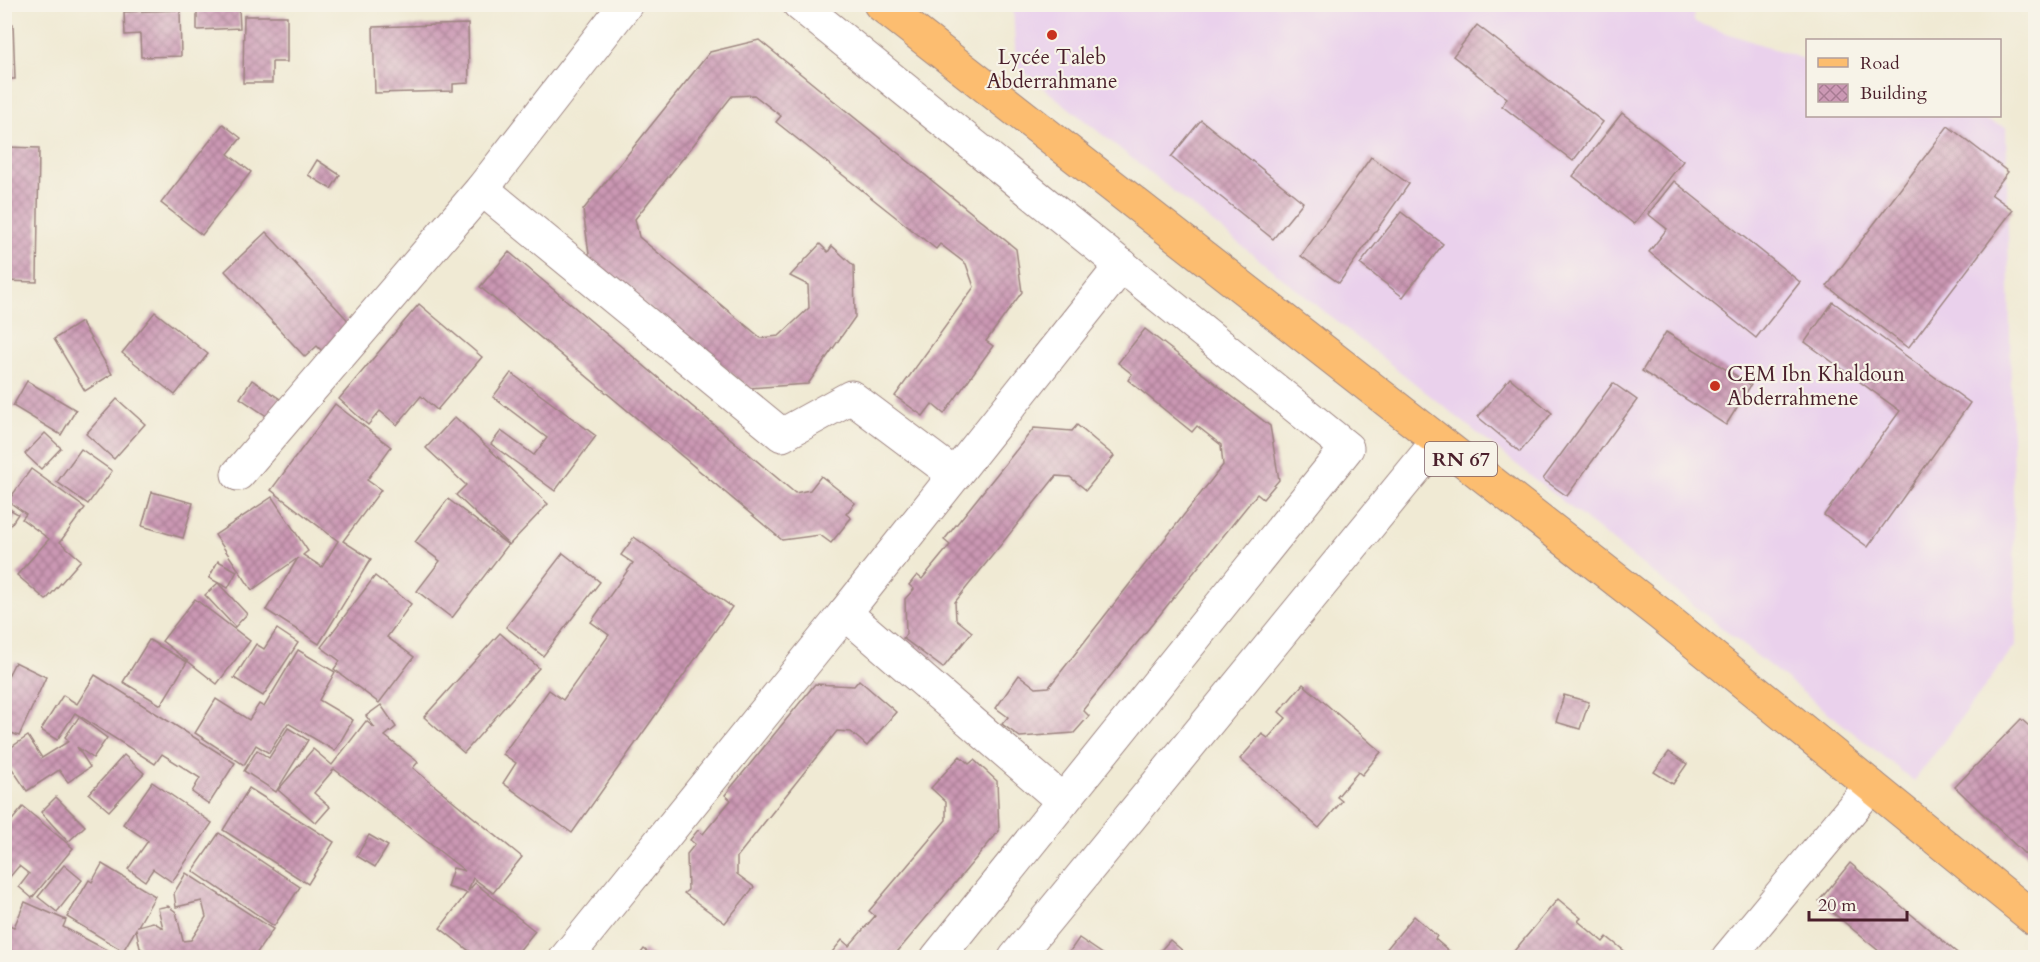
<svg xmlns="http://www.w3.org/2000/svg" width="2040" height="962" viewBox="0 0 2040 962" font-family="Cardo,serif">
	<defs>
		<pattern id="building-cross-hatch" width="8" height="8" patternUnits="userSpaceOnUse" patternTransform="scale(1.5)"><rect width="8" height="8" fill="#cb98b4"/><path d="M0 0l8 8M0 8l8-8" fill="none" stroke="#a77b93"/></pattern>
	</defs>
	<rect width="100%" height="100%" fill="#f7f3e8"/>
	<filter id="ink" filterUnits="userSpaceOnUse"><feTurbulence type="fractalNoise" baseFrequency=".0167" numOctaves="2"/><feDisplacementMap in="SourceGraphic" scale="12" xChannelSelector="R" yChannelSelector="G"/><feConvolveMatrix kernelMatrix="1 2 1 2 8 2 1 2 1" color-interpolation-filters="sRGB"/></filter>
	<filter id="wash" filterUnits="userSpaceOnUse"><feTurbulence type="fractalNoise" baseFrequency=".008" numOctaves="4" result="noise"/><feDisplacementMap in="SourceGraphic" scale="24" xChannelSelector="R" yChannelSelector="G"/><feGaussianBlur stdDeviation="1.35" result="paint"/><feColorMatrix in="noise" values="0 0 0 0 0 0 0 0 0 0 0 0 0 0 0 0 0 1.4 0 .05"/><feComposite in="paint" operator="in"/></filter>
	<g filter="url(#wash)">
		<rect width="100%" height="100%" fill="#f0ead4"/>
		<polygon fill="#ead1ec" points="1013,5 1693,5 1694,22 1807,60 1808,116 1972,116 2006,127 2016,645 1914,781 1016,66"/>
		<g id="blocks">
			<g fill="url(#building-cross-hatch)">
				<polygon points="239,8 240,28 197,30 197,10"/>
				<polygon points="180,10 181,56 141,57 140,34 125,35 124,12"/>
				<polygon points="244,16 287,16 287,62 272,62 272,83 243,83"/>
				<polygon points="4,24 13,24 15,79 4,79"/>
				<polygon points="468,24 469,83 453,84 453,91 375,93 373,27"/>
				<polygon points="1477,25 1603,122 1573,161 1502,106 1507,98 1453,56"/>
				<polygon points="759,40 1016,249 1022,292 986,341 993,346 944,414 932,404 923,416 895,396 974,287 966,264 940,244 936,249 776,122 781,116 754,95 732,96 635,219 639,237 761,338 779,336 809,308 808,285 790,276 820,244 828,252 832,246 854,266 855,317 808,384 749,388 590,261 583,210 710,52"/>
				<polygon points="1622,113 1683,161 1634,224 1573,176"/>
				<polygon points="1201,120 1303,202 1273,239 1171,157"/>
				<polygon points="223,124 241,138 228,154 251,172 202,235 161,203"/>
				<polygon points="1948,126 2008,172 1991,194 2013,210 1908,348 1827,286"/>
				<polygon points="4,147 39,148 37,282 4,281"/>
				<polygon points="1371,157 1409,184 1339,283 1301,256"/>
				<polygon points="317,160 340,175 331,189 308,175"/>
				<polygon points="1674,181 1800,282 1756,338 1649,252 1667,229 1648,214"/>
				<polygon points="1401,212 1443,244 1403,297 1360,264"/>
				<polygon points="266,232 356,329 327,356 317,346 305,357 225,271"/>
				<polygon points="509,252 795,493 810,490 821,476 855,503 846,514 851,518 831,543 820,535 782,540 480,287"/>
				<polygon points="1833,302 1970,403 1868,547 1824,515 1900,411 1805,342"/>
				<polygon points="419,304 482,357 437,410 421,396 397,425 380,411 368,425 339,399"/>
				<polygon points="155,312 208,354 175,395 122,353"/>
				<polygon points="81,322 112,374 85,391 54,339"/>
				<polygon points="1145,329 1270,426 1279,480 1263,499 1257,494 1083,710 1089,716 1074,733 1020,737 1002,724 1008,717 996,708 1019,675 1036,688 1049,687 1223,465 1221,445 1197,426 1192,432 1128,380 1132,374 1118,363"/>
				<polygon points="1666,332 1751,385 1726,425 1642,371"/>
				<polygon points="511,373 596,436 555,491 491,444 501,431 534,455 547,438 493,397"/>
				<polygon points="1510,378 1552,413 1520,452 1478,417"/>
				<polygon points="252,380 286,403 274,421 240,398"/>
				<polygon points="27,381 76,410 61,435 13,406"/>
				<polygon points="1613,383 1637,400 1567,496 1543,479"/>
				<polygon points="117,399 145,424 114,459 86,434"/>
				<polygon points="335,404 391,447 367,480 381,490 343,541 371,559 319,644 266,610 298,558 252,590 215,535 272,497 308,551 303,555 322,567 338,541 271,490"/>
				<polygon points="455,417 548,504 509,545 456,495 466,485 426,448"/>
				<polygon points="1077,425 1114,456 1086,490 1070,477 1056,476 955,602 956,619 972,632 943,668 903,638 906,634 905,599 914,589 909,585 917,575 922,579 950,545 944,540 1034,428 1072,431"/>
				<polygon points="45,433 61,448 41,469 25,454"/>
				<polygon points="81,449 112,471 88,504 57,482"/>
				<polygon points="31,469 85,508 60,542 81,560 46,600 17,575 49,539 22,519 26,514 8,501"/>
				<polygon points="152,492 193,503 183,538 142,526"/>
				<polygon points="448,499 508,545 452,618 417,591 440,561 415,542"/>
				<polygon points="4,506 18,514 4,535"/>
				<polygon points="634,537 732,607 572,833 503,783 516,763 503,754 549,690 563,700 609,635 591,622 633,563 621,555"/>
				<polygon points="563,553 600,582 543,656 506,627"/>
				<polygon points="218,561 237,571 228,588 209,578"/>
				<polygon points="375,576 411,604 387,637 414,657 379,703 334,669 340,661 321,647"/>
				<polygon points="218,583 247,614 235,627 205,595"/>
				<polygon points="195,599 250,641 217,684 162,641"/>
				<polygon points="277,629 298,643 263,696 234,678 256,644 264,649"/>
				<polygon points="500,633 539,668 464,753 424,717"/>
				<polygon points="149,640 187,662 161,705 123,682"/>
				<polygon points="298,650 335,672 319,700 353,720 335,751 288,723 269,753 256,745 244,765 195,733 216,699 249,720 259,704 264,707"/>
				<polygon points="15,662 46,677 19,736 4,730 4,684"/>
				<polygon points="95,675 235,763 209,804 192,792 200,778 162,754 155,764 75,713 57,740 41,730 63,695 77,704"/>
				<polygon points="859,680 896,712 867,746 851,732 837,731 737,857 737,874 754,887 725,923 684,893 688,890 687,854 695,844 690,840 698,830 703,834 731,800 725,795 815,684 854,686"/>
				<polygon points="1303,684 1381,752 1362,775 1358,772 1337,797 1342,801 1319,828 1240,759 1262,734 1268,738 1286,718 1279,712"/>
				<polygon points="1564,695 1589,702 1580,729 1556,722"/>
				<polygon points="381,705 396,727 385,736 418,762 413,768 522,857 493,893 473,878 468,891 475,883 535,931 514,957 477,957 440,928 467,893 447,887 453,868 465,871 334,769 314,793 330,807 316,823 278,790 313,749 332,765 366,721 375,728 366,716"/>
				<polygon points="79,717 107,738 93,758 77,747 90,767 68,782 59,770 27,791 11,767 4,771 4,752 28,736 42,758 69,741 65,737"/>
				<polygon points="2021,719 2036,732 2036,751 2033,753 2036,756 2036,865 1955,787"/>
				<polygon points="288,728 308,740 276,792 244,771 257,750 269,758"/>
				<polygon points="1669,752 1687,764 1673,784 1654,772"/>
				<polygon points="124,755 144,773 109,811 89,794"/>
				<polygon points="960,756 969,764 974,760 997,781 999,831 893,957 828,957 842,940 849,946 875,916 869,911 946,820 946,802 931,788"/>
				<polygon points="152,782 212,823 172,882 153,869 145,881 128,869 148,841 123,824"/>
				<polygon points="249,788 334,842 308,884 223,830"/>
				<polygon points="56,797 85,826 68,842 41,812"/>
				<polygon points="23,807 73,848 32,898 19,887 29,874 19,866 4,884 4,830"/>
				<polygon points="219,833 300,887 274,926 193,871"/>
				<polygon points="369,835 388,846 375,867 357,856"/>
				<polygon points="1850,863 1962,957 1886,957 1819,901"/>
				<polygon points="102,864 155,896 138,926 153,922 163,928 158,908 168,906 176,912 183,941 191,940 206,917 202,901 176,907 174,893 186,873 273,929 254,957 155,957 140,948 136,929 123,951 67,917 89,880 92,882"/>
				<polygon points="64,865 82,880 57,912 38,897"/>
				<polygon points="1558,899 1581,918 1578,921 1603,942 1607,937 1632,957 1509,957"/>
				<polygon points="25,902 66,920 63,927 120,957 4,957 4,923 14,927"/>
				<polygon points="1414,916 1437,936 1435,939 1456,957 1380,957"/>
				<polygon points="1079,938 1107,957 1066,957"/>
				<polygon points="1170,940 1190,957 1155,957"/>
				<polygon points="644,949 654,957 638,957"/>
			</g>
		</g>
	</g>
	<g filter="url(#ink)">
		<use href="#blocks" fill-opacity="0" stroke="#9d8480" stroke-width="1.5"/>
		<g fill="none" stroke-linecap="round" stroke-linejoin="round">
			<defs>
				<g id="street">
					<polyline points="799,4 1347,448 937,958"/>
					<polyline points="482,189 782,435 851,397 955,475"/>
					<polyline points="238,474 482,189 626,4"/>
					<polyline points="1063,801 845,613 1122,265"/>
					<polyline points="566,958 845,613"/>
					<polyline points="1015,958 1438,441"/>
					<polyline points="1728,958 1871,786"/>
				</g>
				<polyline id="primary" points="880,4 1660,614 2036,920"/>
			</defs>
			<use href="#street" stroke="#9d8480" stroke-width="35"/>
			<use href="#primary" stroke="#9d8480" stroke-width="35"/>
			<use href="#street" stroke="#fff" stroke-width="33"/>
			<use href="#primary" stroke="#fcbd6f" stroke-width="33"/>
		</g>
	</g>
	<g fill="#c8321e" stroke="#f7f3e8" stroke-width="2">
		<circle cx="1052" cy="35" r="6"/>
		<circle cx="1715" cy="386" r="6"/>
	</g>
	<g text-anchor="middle" stroke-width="4.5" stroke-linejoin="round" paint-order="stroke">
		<rect fill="#f7f3e8" stroke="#7e5f64" stroke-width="1.5" x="1425" y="442" width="72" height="34" rx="4.5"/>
		<g font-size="20" font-weight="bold" fill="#4a1f2b">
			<text x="1461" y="466">RN 67</text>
		</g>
		<g font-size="21" fill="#4a1f2b" stroke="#f7f3e8">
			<text x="1052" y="64">Lycée Taleb<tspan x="1052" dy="24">Abderrahmane</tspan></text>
			<text x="1727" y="381" text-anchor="start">CEM Ibn Khaldoun<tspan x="1727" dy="24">Abderrahmene</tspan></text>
		</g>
	</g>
	<rect width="2040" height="962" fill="none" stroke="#f7f3e8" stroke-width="24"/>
	<rect x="1806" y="39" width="195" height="78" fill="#f7f3e8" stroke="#b29e9c" stroke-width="1.5"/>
	<rect x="1818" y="58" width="30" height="9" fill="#fcbd6f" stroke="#b29e9c" stroke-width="1.5"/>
	<text x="1860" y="69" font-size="18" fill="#4a1f2b">Road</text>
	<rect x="1818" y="84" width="30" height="18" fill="url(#building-cross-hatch)" stroke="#b29e9c" stroke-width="1.5"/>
	<text x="1860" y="99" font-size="18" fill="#4a1f2b">Building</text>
	<path d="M1809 911v9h98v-9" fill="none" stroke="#4a1f2b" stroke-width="3"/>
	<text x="1818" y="911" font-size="18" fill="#4a1f2b" stroke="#f7f3e8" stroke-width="4.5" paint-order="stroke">20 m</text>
</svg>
